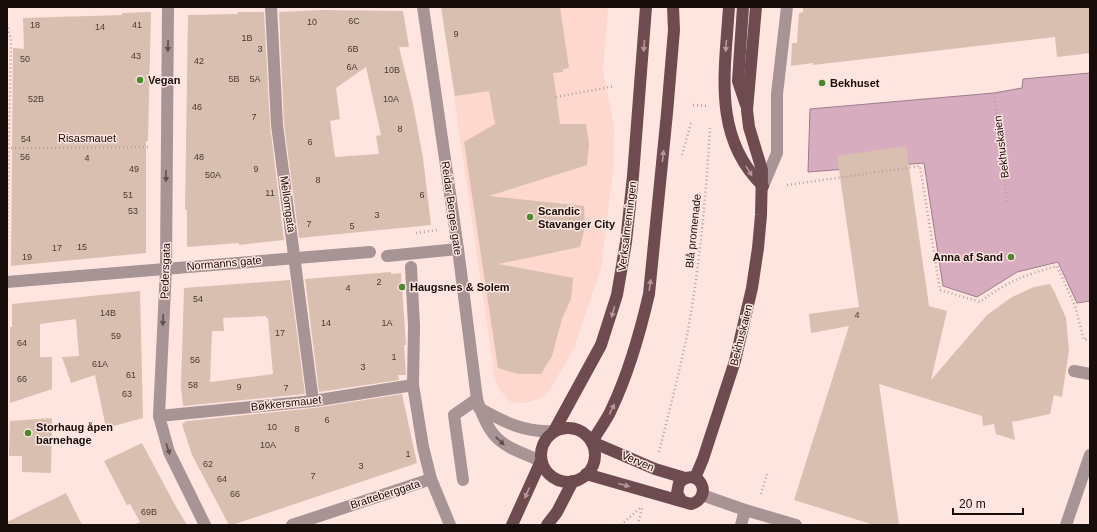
<svg xmlns="http://www.w3.org/2000/svg" width="1097" height="532" viewBox="0 0 1097 532" font-family="Helvetica,sans-serif">
	<rect width="100%" height="100%" fill="#fee5e0"/>
	<polygon fill="#fed7ce" points="441,7 608,7 603,70 614,128 613,171 601,268 574,348 550,390 543,397 527,403 511,402 498,388 495,379"/>
	<polygon fill="#d7acbf" stroke="#9d7c89" points="1090,73 1090,301 1077,303 1058,262 1017,272 977,297 943,286 924,163 808,172 810,109 994,93 1022,88 1023,79"/>
	<g fill="#d8bfb0" fill-rule="evenodd">
		<polygon points="441,7 560,7 569,68 563,69 563,72 553,73 560,124 586,124 589,144 587,165 489,196 584,206 585,227 580,247 498,264 573,278 571,299 562,319 552,356 541,374 518,374 498,368 464,142 495,124 489,91 455,96"/>
		<polygon points="803,7 1090,7 1090,53 1057,57 1055,37 813,65 813,63 791,66 792,43 797,43 799,13 803,12"/>
		<path d="M321,10l82,1 6,36h-10l14,57 10,54 8,67 -132,13 -15,-114 -5,-112zM366,67l15,68 -5,1 3,18 -44,3 -5,-36 10,-2 -4,-31z"/>
		<polygon points="151,12 148,141 146,141 146,253 11,266 13,48 24,49 23,18 122,15 122,13"/>
		<polygon points="237,12 264,12 270,125 284,240 239,245 239,243 187,247 187,210 185,210 188,15 238,14"/>
		<polygon points="906,146 929,306 947,311 931,380 987,315 1012,297 1034,287 1050,284 1055,293 1066,318 1069,350 1062,397 1054,395 1050,414 1012,422 1015,440 996,434 994,424 983,426 982,416 879,384 899,525 874,525 794,500 849,326 811,333 809,314 859,307 837,156"/>
		<polygon points="391,272 391,274 401,273 406,345 404,345 406,375 398,375 399,380 319,392 305,279"/>
		<path d="M290,280l15,114 -122,12 -2,-19 3,-99zM266,316v2h2l5,56 -63,8 2,-51h12l-1,-13z"/>
		<polygon points="140,291 143,418 106,428 95,375 71,383 62,357 79,356 76,319 40,324 40,357 52,357 52,389 10,403 10,327 12,327 12,304"/>
		<polygon points="402,394 417,463 232,525 229,525 192,455 182,424 187,421 314,408"/>
		<polygon points="52,418 51,473 22,472 22,456 9,456 10,421"/>
		<polygon points="142,443 175,505 187,525 133,525 140,522 130,504 127,505 104,461"/>
		<polygon points="66,493 82,525 7,525 7,522"/>
	</g>
	<g fill="none" stroke-linecap="round" stroke-linejoin="round">
		<g stroke="#b5a19d" stroke-width="2.5" stroke-dasharray="1 3" stroke-linecap="butt">
			<polyline points="7,24 11,39 7,249"/>
			<polyline points="1090,73 1090,74"/>
			<polyline points="994,93 1007,201"/>
			<polyline points="556,97 615,86"/>
			<polyline points="693,105 708,106"/>
			<polyline points="7,148 150,147"/>
			<polyline points="682,155 691,123"/>
			<path d="M787,185l133,-19 20,124 40,12c27,-20 44,-27 77,-36l18,40 9,34 6,-2"/>
			<polyline points="416,233 438,230"/>
			<path d="M659,452c10,-40 21,-81 29,-122 12,-67 18,-134 22,-202"/>
			<polyline points="761,494 767,474"/>
			<polyline points="621,525 640,508"/>
			<polyline points="638,525 642,508"/>
		</g>
		<g stroke="#a89395" stroke-width="12">
			<polyline points="168,7 166,268 159,416 169,452 205,525"/>
			<polyline points="271,7 277,125 313,401"/>
			<path d="M423,7l35,242 19,150c13,43 25,46 64,62"/>
			<polyline points="763,186 777,153 777,94 787,7"/>
			<polyline points="387,256 458,249"/>
			<polyline points="411,267 414,326 413,385 423,447 431,479 450,525"/>
			<polyline points="7,282 370,252"/>
			<polyline points="1074,371 1090,374"/>
			<path d="M479,408c25,14 46,25 75,23"/>
			<polyline points="159,416 313,401 413,385"/>
			<polyline points="463,480 454,415 477,399"/>
			<polyline points="702,495 745,510 796,525"/>
			<polyline points="292,525 431,479"/>
			<polyline points="741,525 745,510"/>
			<polyline points="1066,525 1090,455"/>
		</g>
		<g stroke="#6e4b4f" stroke-width="12">
			<path d="M673,7l1,23 -7,83 -18,181c-9,39 -20,78 -37,114 -5,12 -14,23 -20,34l63,27 30,9"/>
			<path d="M729,7c-4,64 -17,130 34,179"/>
			<polyline points="743,7 738,81 746,105"/>
			<circle cx="568" cy="455" r="27"/>
			<polyline points="554,431 601,345 617,295 626,242 633,176 646,7"/>
			<path d="M586,474l105,30c24,-7 7,-40 -12,-21l-2,10 4,7"/>
			<polyline points="695,478 703,459 735,361 752,288 758,248 761,215 762,170 749,127 747,110 756,7"/>
			<polyline points="512,525 541,461"/>
			<polyline points="547,525 557,512 573,481"/>
		</g>
	</g>
	<defs><path id="oneway-solid" d="M-6-.8H1V-3.2L6.5 0L1 3.2V.8H-6Z"/></defs>
	<g fill="#605050">
		<use href="#oneway-solid" transform="translate(168 46) rotate(91)"/>
		<use href="#oneway-solid" transform="translate(166 176) rotate(90)"/>
		<use href="#oneway-solid" transform="translate(163 320) rotate(93)"/>
		<use href="#oneway-solid" transform="translate(500 441) rotate(43)"/>
		<use href="#oneway-solid" transform="translate(168 449) rotate(72)"/>
	</g>
	<g fill="#b69898">
		<use href="#oneway-solid" transform="translate(644 46) rotate(95)"/>
		<use href="#oneway-solid" transform="translate(726 46) rotate(94)"/>
		<use href="#oneway-solid" transform="translate(663 156) rotate(-84)"/>
		<use href="#oneway-solid" transform="translate(749 171) rotate(59)"/>
		<use href="#oneway-solid" transform="translate(650 285) rotate(-82)"/>
		<use href="#oneway-solid" transform="translate(613 312) rotate(105)"/>
		<use href="#oneway-solid" transform="translate(612 409) rotate(-63)"/>
		<use href="#oneway-solid" transform="translate(624 485) rotate(15)"/>
		<use href="#oneway-solid" transform="translate(527 493) rotate(114)"/>
	</g>
	<g fill="#4b8a2b" stroke="#fee5e0" stroke-width="1.5">
		<circle cx="140" cy="80" r="4"/>
		<circle cx="822" cy="83" r="4"/>
		<circle cx="530" cy="217" r="4"/>
		<circle cx="1011" cy="257" r="4"/>
		<circle cx="402" cy="287" r="4"/>
		<circle cx="28" cy="433" r="4"/>
	</g>
	<g text-anchor="middle" stroke-width="3" stroke-linejoin="round" paint-order="stroke">
		<g font-size="9" fill="#473a34">
			<text x="354" y="24">6C</text>
			<text x="312" y="25">10</text>
			<text x="35" y="28">18</text>
			<text x="137" y="28">41</text>
			<text x="100" y="30">14</text>
			<text x="456" y="37">9</text>
			<text x="247" y="41">1B</text>
			<text x="260" y="52">3</text>
			<text x="353" y="52">6B</text>
			<text x="136" y="59">43</text>
			<text x="25" y="62">50</text>
			<text x="199" y="64">42</text>
			<text x="352" y="70">6A</text>
			<text x="392" y="73">10B</text>
			<text x="234" y="82">5B</text>
			<text x="255" y="82">5A</text>
			<text x="36" y="102">52B</text>
			<text x="391" y="102">10A</text>
			<text x="197" y="110">46</text>
			<text x="254" y="120">7</text>
			<text x="400" y="132">8</text>
			<text x="26" y="142">54</text>
			<text x="310" y="145">6</text>
			<text x="25" y="160">56</text>
			<text x="199" y="160">48</text>
			<text x="87" y="161">4</text>
			<text x="134" y="172">49</text>
			<text x="256" y="172">9</text>
			<text x="213" y="178">50A</text>
			<text x="318" y="183">8</text>
			<text x="270" y="196">11</text>
			<text x="128" y="198">51</text>
			<text x="422" y="198">6</text>
			<text x="133" y="214">53</text>
			<text x="377" y="218">3</text>
			<text x="309" y="227">7</text>
			<text x="352" y="229">5</text>
			<text x="82" y="250">15</text>
			<text x="57" y="251">17</text>
			<text x="27" y="260">19</text>
			<text x="379" y="285">2</text>
			<text x="348" y="291">4</text>
			<text x="198" y="302">54</text>
			<text x="108" y="316">14B</text>
			<text x="857" y="318">4</text>
			<text x="326" y="326">14</text>
			<text x="387" y="326">1A</text>
			<text x="280" y="336">17</text>
			<text x="116" y="339">59</text>
			<text x="22" y="346">64</text>
			<text x="394" y="360">1</text>
			<text x="195" y="363">56</text>
			<text x="100" y="367">61A</text>
			<text x="363" y="370">3</text>
			<text x="131" y="378">61</text>
			<text x="22" y="382">66</text>
			<text x="193" y="388">58</text>
			<text x="239" y="390">9</text>
			<text x="286" y="391">7</text>
			<text x="127" y="397">63</text>
			<text x="327" y="423">6</text>
			<text x="272" y="430">10</text>
			<text x="297" y="432">8</text>
			<text x="268" y="448">10A</text>
			<text x="408" y="457">1</text>
			<text x="208" y="467">62</text>
			<text x="361" y="469">3</text>
			<text x="313" y="479">7</text>
			<text x="222" y="482">64</text>
			<text x="235" y="497">66</text>
			<text x="149" y="515">69B</text>
		</g>
		<g font-size="11" font-weight="bold" fill="#170d0b" stroke="#fee5e0" text-anchor="start">
			<text x="148" y="84">Vegan</text>
			<text x="830" y="87">Bekhuset</text>
			<text x="538" y="215">Scandic<tspan x="538" dy="13">Stavanger City</tspan></text>
			<text x="1003" y="261" text-anchor="end">Anna af Sand</text>
			<text x="410" y="291">Haugsnes &amp; Solem</text>
			<text x="36" y="431">Storhaug åpen<tspan x="36" dy="13">barnehage</tspan></text>
		</g>
		<g font-size="11" fill="#170d0b" stroke="#fee5e0">
			<text x="87" y="142">Risasmauet</text>
			<text transform="translate(1001 147) rotate(-97)" y="4">Bekhuskaien</text>
			<text transform="translate(288 204) rotate(82)" y="4">Mellomgata</text>
			<text transform="translate(452 208) rotate(82)" y="4">Reidar Berges gate</text>
			<text transform="translate(627 226) rotate(-83)" y="4">Verksalmenningen</text>
			<text transform="translate(693 231) rotate(-84)" y="4">Blå promenade</text>
			<text transform="translate(224 263) rotate(-5)" y="4">Normanns gate</text>
			<text transform="translate(165 271) rotate(-88)" y="4">Pedersgata</text>
			<text transform="translate(741 335) rotate(-76)" y="4">Bekhuskaien</text>
			<text transform="translate(286 403) rotate(-6)" y="4">Bøkkersmauet</text>
			<text transform="translate(638 461) rotate(23)" y="4">Verven</text>
			<text transform="translate(385 494) rotate(-18)" y="4">Bratteberggata</text>
		</g>
	</g>
	<rect width="1097" height="532" fill="none" stroke="#170d0b" stroke-width="16"/>
	<path d="M953 508v6h70v-6" fill="none" stroke="#170d0b" stroke-width="2"/>
	<text x="959" y="508" font-size="12" fill="#170d0b" stroke="#fee5e0" stroke-width="3" paint-order="stroke">20 m</text>
</svg>
